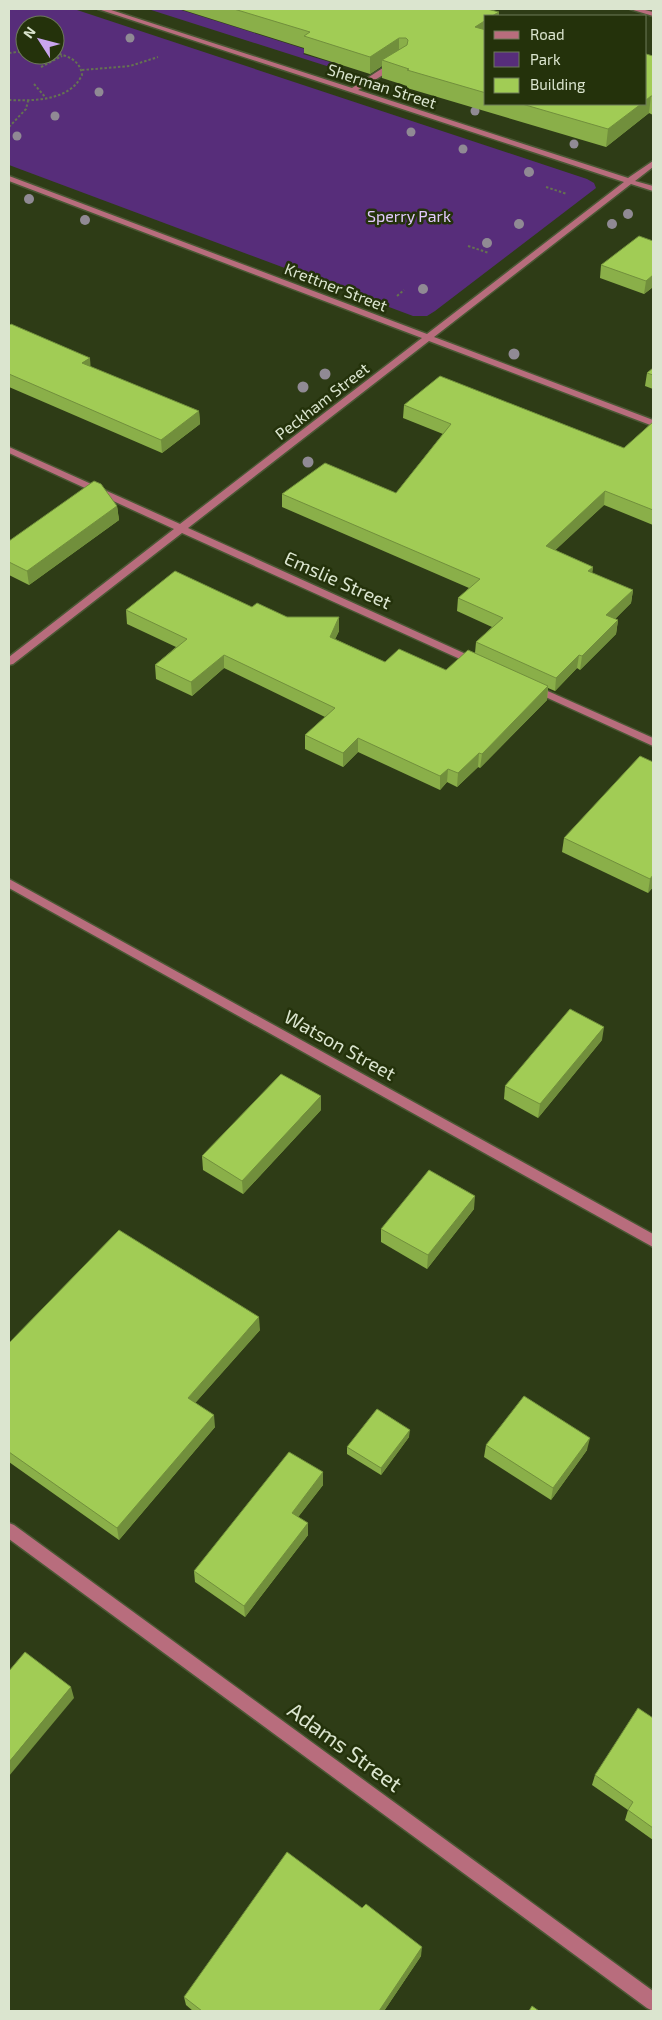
<svg xmlns="http://www.w3.org/2000/svg" width="662" height="2020" viewBox="0 0 662 2020" font-family="'Exo 2',sans-serif">
	<rect width="100%" height="100%" fill="#2e3c16"/>
	<g fill="#572d7a" fill-rule="evenodd">
		<path d="M9,9h65l513,170 7,4 2,5 -161,123 -8,5h-14l-404,-151zM25,25h30v30h-30z"/>
		<polygon points="148,9 178,9 308,50 303,54 330,62 333,60 341,63 333,68"/>
	</g>
	<g fill="none" stroke-linecap="round" stroke-linejoin="round">
		<defs>
			<g id="minor">
				<polygon points="98,9 108,9 352,88 392,62 398,62 398,66 358,90 628,178 653,161 653,167 635,181 653,186 653,191 631,184 434,337 653,420 653,426 429,341 188,528 479,660 480,662 479,664 471,664 182,533 13,664 9,665 9,657 174,529 9,453 9,447 180,524 422,338 9,181 9,176 427,334 624,182"/>
				<polygon points="630,9 641,9 653,12 653,16"/>
				<polygon points="532,684 653,738 653,746 528,689 527,687 528,685"/>
				<polygon points="9,879 653,1234 653,1247 9,888"/>
				<polygon points="9,1523 14,1525 653,1991 653,2011 647,2008 9,1539"/>
			</g>
		</defs>
		<use href="#minor" stroke="#4a5734" stroke-width="3"/>
		<g stroke="#657251" stroke-width="2" stroke-dasharray="2.5 2" stroke-linecap="butt">
			<polyline points="9,53 25,51"/>
			<polyline points="41,67 62,56"/>
			<polyline points="82,70 130,66 158,57"/>
			<polyline points="34,84 46,98"/>
			<path d="M9,100c25,1 61,1 73,-25 -2,-15 -14,-19 -27,-22"/>
			<polyline points="9,127 26,109 28,101"/>
			<polyline points="546,187 567,194"/>
			<polyline points="468,246 489,253"/>
			<polyline points="397,296 404,290"/>
		</g>
		<use href="#minor" fill="#b86d7d" fill-rule="evenodd"/>
	</g>
	<g fill="#908a94">
		<circle cx="130" cy="38" r="4.5"/>
		<circle cx="99" cy="92" r="4.5"/>
		<circle cx="475" cy="111" r="4.5"/>
		<circle cx="55" cy="116" r="4.5"/>
		<circle cx="411" cy="132" r="4.5"/>
		<circle cx="17" cy="136" r="4.5"/>
		<circle cx="574" cy="144" r="4.5"/>
		<circle cx="463" cy="149" r="4.5"/>
		<circle cx="529" cy="172" r="5"/>
		<circle cx="29" cy="199" r="5"/>
		<circle cx="628" cy="214" r="5"/>
		<circle cx="85" cy="220" r="5"/>
		<circle cx="519" cy="224" r="5"/>
		<circle cx="612" cy="224" r="5"/>
		<circle cx="487" cy="243" r="5"/>
		<circle cx="423" cy="289" r="5"/>
		<circle cx="514" cy="354" r="5.5"/>
		<circle cx="325" cy="374" r="5.5"/>
		<circle cx="303" cy="387" r="5.5"/>
		<circle cx="308" cy="462" r="5.5"/>
	</g>
	<g fill="#8aaf49">
		<polygon points="180,9 487,9 486,16 486,104 646,104 653,56 653,115 649,113 606,147 407,88 407,86 382,78 382,66 370,74 304,53 304,48"/>
		<polygon points="653,241 653,287 644,294 600,278 601,265"/>
		<polygon points="9,326 90,367 199,411 200,424 162,453 9,387"/>
		<polygon points="653,368 653,389 645,386 647,373"/>
		<polygon points="404,405 624,448 653,422 653,525 604,505 555,550 593,567 592,573 633,590 631,603 615,619 618,620 616,634 580,670 577,668 555,691 548,688 547,700 480,768 478,767 457,787 447,782 440,790 358,752 343,767 305,749 305,735 325,717 224,668 192,696 156,679 155,665 176,647 127,624 126,610 252,607 287,617 339,617 339,631 335,639 385,662 446,670 475,653 476,642 492,627 457,611 458,598 469,588 282,507 282,494 396,493 443,434 403,418"/>
		<polygon points="117,506 119,520 29,585 9,575 9,541"/>
		<polygon points="653,762 653,887 648,893 562,852 564,838"/>
		<polygon points="602,1040 538,1118 504,1099 505,1086"/>
		<polygon points="321,1110 243,1194 203,1170 202,1156"/>
		<polygon points="474,1209 427,1269 381,1242 381,1229"/>
		<polygon points="260,1330 195,1403 215,1427 119,1540 9,1462 9,1343"/>
		<polygon points="409,1437 381,1475 347,1454 347,1447"/>
		<polygon points="486,1445 587,1450 551,1500 484,1457"/>
		<polygon points="323,1472 323,1485 298,1517 308,1535 245,1617 195,1582 194,1571"/>
		<polygon points="653,1718 653,1840 625,1820 628,1810 592,1785 595,1775"/>
		<polygon points="421,1956 384,2011 193,2011 186,2005 184,1997"/>
	</g>
	<g fill="#718f3c">
		<polygon points="499,12 499,16 492,16"/>
		<polygon points="486,20 486,37 475,27"/>
		<polygon points="399,38 399,55 382,60 382,66 370,74 370,57"/>
		<polygon points="651,96 649,113 606,147 608,129 641,104 646,104 646,100"/>
		<polygon points="653,275 653,287 644,294 646,281"/>
		<polygon points="90,358 91,372 82,363"/>
		<polygon points="199,411 200,424 162,453 161,440"/>
		<polygon points="605,491 604,505 547,558 546,546 548,544"/>
		<polygon points="117,506 119,520 29,585 27,571"/>
		<polygon points="593,567 591,580 588,571"/>
		<polygon points="633,590 631,603 605,629 606,615"/>
		<polygon points="339,617 339,631 330,650 330,637"/>
		<polygon points="618,620 616,634 580,670 582,656"/>
		<polygon points="224,655 224,668 192,696 191,682"/>
		<polygon points="579,655 577,668 555,691 556,678"/>
		<polygon points="548,686 547,700 480,768 482,754"/>
		<polygon points="358,738 358,752 343,767 343,753"/>
		<polygon points="479,753 478,767 457,787 458,773"/>
		<polygon points="448,769 447,782 440,790 440,776"/>
		<polygon points="653,875 653,887 648,893 650,879"/>
		<polygon points="604,1027 602,1040 538,1118 540,1104"/>
		<polygon points="321,1096 321,1110 243,1194 242,1181"/>
		<polygon points="475,1196 474,1209 427,1269 428,1255"/>
		<polygon points="259,1317 260,1330 189,1410 188,1398"/>
		<polygon points="214,1415 215,1427 119,1540 117,1528"/>
		<polygon points="410,1430 409,1437 381,1475 381,1468"/>
		<polygon points="590,1438 587,1450 551,1500 553,1488"/>
		<polygon points="323,1472 323,1485 292,1525 292,1513"/>
		<polygon points="308,1523 308,1535 245,1617 244,1606"/>
		<polygon points="71,1687 74,1698 9,1776 9,1762"/>
		<polygon points="422,1947 421,1956 384,2011 379,2011"/>
	</g>
	<g fill="#a1cc55" stroke="#718f3c">
		<polygon points="234,9 487,9 499,12 492,16 486,16 486,20 475,27 486,30 486,93 407,70 409,69 382,60 407,45 408,40 406,38 399,38 370,57 304,36 310,32"/>
		<polygon points="646,54 653,56 653,96 651,96 646,100"/>
		<polygon points="522,104 641,104 608,129"/>
		<polygon points="639,236 653,241 653,275 646,281 601,265"/>
		<polygon points="11,324 90,358 82,363 199,411 161,440 9,374 9,326"/>
		<polygon points="653,368 653,375 647,373"/>
		<polygon points="440,376 624,448 653,422 653,510 605,491 546,546 593,567 588,571 633,590 606,615 618,620 582,656 579,655 556,678 476,642 503,618 458,598 480,579 282,494 325,463 396,493 451,424 404,405"/>
		<polygon points="94,481 101,484 117,506 27,571 9,562 9,541"/>
		<polygon points="175,571 252,607 257,603 287,617 339,617 330,637 385,662 399,649 446,670 468,650 548,686 482,754 479,753 458,773 448,769 440,776 358,738 343,753 305,735 335,708 224,655 191,682 155,665 187,639 126,610"/>
		<polygon points="640,756 653,762 653,875 650,879 564,838"/>
		<polygon points="570,1009 604,1027 540,1104 505,1086"/>
		<polygon points="281,1074 321,1096 242,1181 202,1156"/>
		<polygon points="429,1170 475,1196 428,1255 381,1229"/>
		<polygon points="119,1230 259,1317 188,1398 214,1415 117,1528 9,1452 9,1343"/>
		<polygon points="524,1396 590,1438 553,1488 486,1445"/>
		<polygon points="377,1409 410,1430 381,1468 347,1447"/>
		<polygon points="289,1452 323,1472 292,1513 308,1523 244,1606 194,1571"/>
		<polygon points="25,1652 71,1687 9,1762 9,1671"/>
		<polygon points="638,1708 653,1718 653,1828 628,1810 633,1802 595,1775"/>
		<polygon points="287,1852 362,1908 366,1904 422,1947 379,2011 202,2011 184,1997"/>
		<polygon points="532,2006 539,2011 529,2011"/>
	</g>
	<g text-anchor="middle" stroke-width="5" stroke-linejoin="round" paint-order="stroke">
		<g font-size="16" fill="#dbe5cf" stroke="#24320b">
			<text transform="translate(382 86) rotate(18)" y="6">Sherman Street</text>
			<text transform="translate(336 287) rotate(21)" y="6">Krettner Street</text>
			<text transform="translate(322 401) rotate(-38)" y="6">Peckham Street</text>
		</g>
		<g font-size="16" fill="#e1c9fc" stroke="#24320b">
			<text x="409" y="222">Sperry Park</text>
		</g>
		<g font-size="19" fill="#dbe5cf" stroke="#24320b">
			<text transform="translate(338 580) rotate(24)" y="7">Emslie Street</text>
			<text transform="translate(340 1045) rotate(29)" y="7">Watson Street</text>
		</g>
		<g font-size="22" fill="#dbe5cf" stroke="#24320b">
			<text transform="translate(345 1747) rotate(36)" y="8">Adams Street</text>
		</g>
	</g>
	<rect width="662" height="2020" fill="none" stroke="#dbe5cf" stroke-width="20"/>
	<rect x="484" y="15" width="162" height="90" fill="#24320b" stroke="#6d7a59"/>
	<rect x="494" y="31" width="25" height="8" fill="#b86d7d" stroke="#6d7a59"/>
	<text x="530" y="40" font-size="15" fill="#dbe5cf">Road</text>
	<rect x="494" y="52" width="25" height="15" fill="#572d7a" stroke="#6d7a59"/>
	<text x="530" y="65" font-size="15" fill="#dbe5cf">Park</text>
	<rect x="494" y="78" width="25" height="15" fill="#a1cc55" stroke="#6d7a59"/>
	<text x="530" y="90" font-size="15" fill="#dbe5cf">Building</text>
	<g transform="translate(40 40) rotate(306)"><circle r="24" fill="#24320b" stroke="#6d7a59"/>
	<path d="M0-4L9 19L0 12L-9 19Z" fill="#c9a5ee"/>
	<text y="-8" font-size="14" font-weight="bold" text-anchor="middle" fill="#dbe5cf">N</text>
	</g>
</svg>
